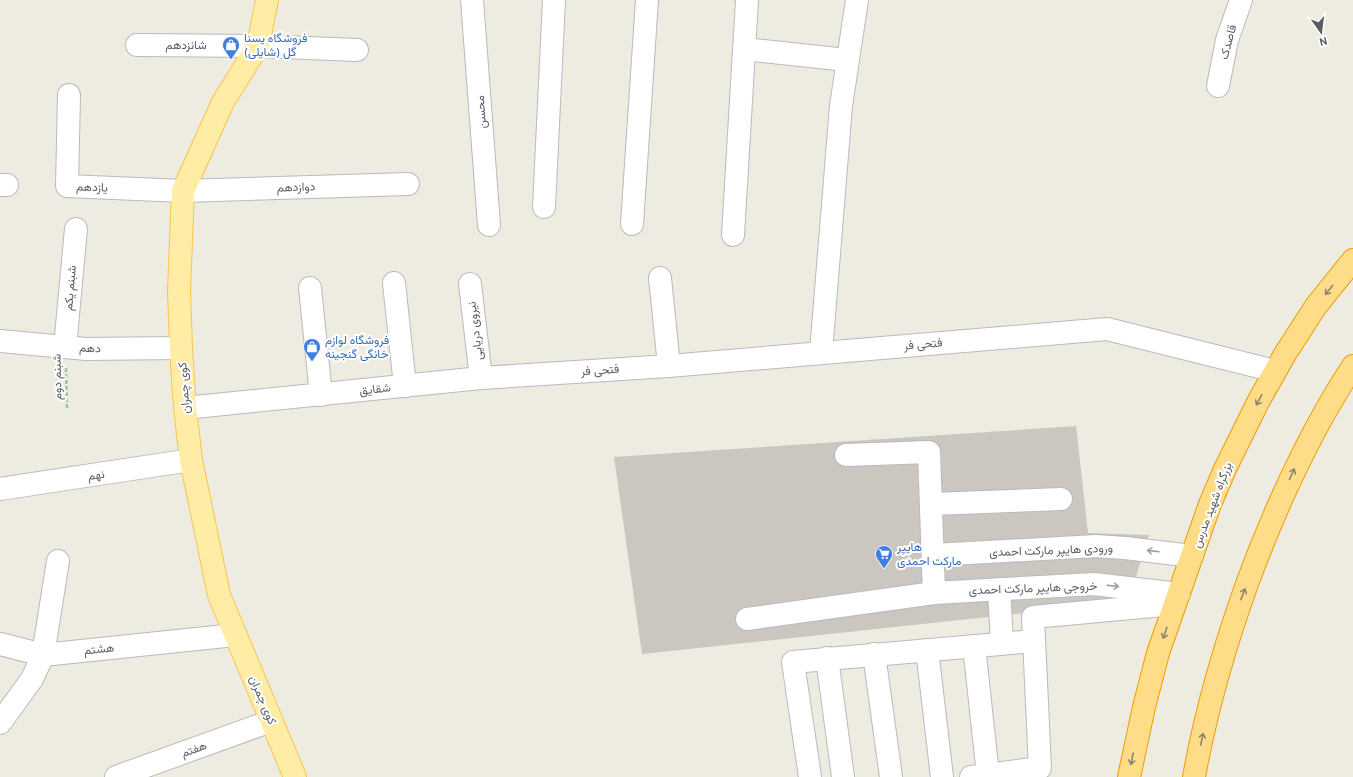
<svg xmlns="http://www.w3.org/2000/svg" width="1353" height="777" viewBox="0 0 1353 777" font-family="Overpass,Vazirmatn,sans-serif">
	<rect width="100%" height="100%" fill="#eeebe1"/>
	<polygon fill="#cbc7c0" points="1076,426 1088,533 1149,535 1128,602 642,654 614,457"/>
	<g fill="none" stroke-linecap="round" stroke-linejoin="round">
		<defs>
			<g id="minor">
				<polyline points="472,0 489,225"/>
				<polyline points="137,45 258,46 357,50"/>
				<polyline points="744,49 847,60"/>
				<polyline points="1218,86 1227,40 1241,0"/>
				<polyline points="69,95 67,186 183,191 408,184"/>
				<polyline points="0,185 7,185"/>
				<polyline points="544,207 554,0"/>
				<polyline points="632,224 647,0"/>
				<polyline points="733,235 747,0"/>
				<polyline points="660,278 669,366"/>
				<polyline points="394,283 405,386"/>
				<polyline points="470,284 481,378"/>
				<polyline points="310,288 321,395"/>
				<polyline points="0,341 86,349 181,348"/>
				<polyline points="65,347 76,229"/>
				<polyline points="821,352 841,106 857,0"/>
				<polyline points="185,408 481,378 669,366 1107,329 1275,371"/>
				<polyline points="846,455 929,452 934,593"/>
				<polyline points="0,489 191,460"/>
				<polyline points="931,504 1061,499"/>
				<polyline points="933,555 1096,546 1125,548 1192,556"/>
				<polyline points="999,589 1002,643"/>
				<polyline points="747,619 934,593 1094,584 1179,594"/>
				<polyline points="0,644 43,655 58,561"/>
				<polyline points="974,646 988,775"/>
				<polyline points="927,650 942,777"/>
				<polyline points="874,654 891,777"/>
				<polyline points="827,658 843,777"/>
				<polyline points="0,723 32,679 43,655 235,635"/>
				<polyline points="116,777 271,721"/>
				<polyline points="810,777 793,662 1034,641"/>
				<polyline points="971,777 1040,768 1033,617 1175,604"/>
			</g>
			<polyline id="major" points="267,0 258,46 223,102 183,191 179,291 181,348 185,408 191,460 219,595 295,777"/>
			<g id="highway">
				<polyline points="1129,777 1144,707 1158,653 1210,504 1225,469 1258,402 1285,354 1316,306 1353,260"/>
				<path d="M1194,777c12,-67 31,-132 54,-196 28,-75 61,-148 105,-215"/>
			</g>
		</defs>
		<use href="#minor" stroke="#b7babf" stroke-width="24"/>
		<use href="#major" stroke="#fac44e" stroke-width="24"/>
		<use href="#highway" stroke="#ef9c00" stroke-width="24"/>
		<polyline stroke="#94c9a1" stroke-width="2.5" stroke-dasharray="4 2" stroke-linecap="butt" points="66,368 67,408"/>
		<use href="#minor" stroke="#fff" stroke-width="22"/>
		<use href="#major" stroke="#ffeda5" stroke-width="22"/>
		<use href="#highway" stroke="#ffdc87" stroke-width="22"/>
	</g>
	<defs><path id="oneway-shaft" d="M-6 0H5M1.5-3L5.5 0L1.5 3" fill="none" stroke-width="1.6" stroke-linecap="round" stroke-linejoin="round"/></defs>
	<g stroke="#8c846e">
		<use href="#oneway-shaft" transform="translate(1329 290) rotate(129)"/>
		<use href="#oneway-shaft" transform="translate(1259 400) rotate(118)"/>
		<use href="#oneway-shaft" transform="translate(1292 474) rotate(-65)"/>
		<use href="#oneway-shaft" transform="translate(1243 594) rotate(-70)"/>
		<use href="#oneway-shaft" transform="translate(1165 633) rotate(109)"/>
		<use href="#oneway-shaft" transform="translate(1202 739) rotate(-78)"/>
		<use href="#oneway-shaft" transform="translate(1132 759) rotate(101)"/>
	</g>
	<g stroke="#9c9ea1">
		<use href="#oneway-shaft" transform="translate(1153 551) rotate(-173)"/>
		<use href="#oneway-shaft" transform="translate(1113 586) rotate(7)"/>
	</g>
	<defs>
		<symbol id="shop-pin" viewBox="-11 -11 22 30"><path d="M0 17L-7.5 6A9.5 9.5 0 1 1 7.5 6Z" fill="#3f7fe0" stroke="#fff"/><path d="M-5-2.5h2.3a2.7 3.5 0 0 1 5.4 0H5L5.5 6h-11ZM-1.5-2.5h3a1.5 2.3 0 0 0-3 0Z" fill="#fff"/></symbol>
		<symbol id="supermarket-pin" viewBox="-11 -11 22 30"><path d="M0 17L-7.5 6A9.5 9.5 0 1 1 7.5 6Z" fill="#3f7fe0" stroke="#fff"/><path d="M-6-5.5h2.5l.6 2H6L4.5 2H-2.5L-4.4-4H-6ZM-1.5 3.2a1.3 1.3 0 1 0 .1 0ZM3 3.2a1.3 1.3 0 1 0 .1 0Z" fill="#fff"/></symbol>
	</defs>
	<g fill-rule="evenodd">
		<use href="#shop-pin" x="221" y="35" width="20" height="27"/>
		<use href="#shop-pin" x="302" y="337" width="20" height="27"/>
		<use href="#supermarket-pin" x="874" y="544" width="20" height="27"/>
	</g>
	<g text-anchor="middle" stroke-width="4" stroke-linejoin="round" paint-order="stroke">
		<g font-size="12" fill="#366cbe" stroke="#fff" text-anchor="start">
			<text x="244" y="42">فروشگاه یسنا<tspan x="244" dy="14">گل (شایلی)</tspan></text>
			<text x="325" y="344">فروشگاه لوازم<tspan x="325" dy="14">خانگی گنجینه</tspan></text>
			<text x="897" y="551">هایپر<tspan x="897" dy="14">مارکت احمدی</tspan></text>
		</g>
		<g font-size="12" fill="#5a5e63" stroke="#fff">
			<text transform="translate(1228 42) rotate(-75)" y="4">قاصدک</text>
			<text x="186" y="49">شانزدهم</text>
			<text transform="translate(481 112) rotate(-94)" y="4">محسن</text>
			<text transform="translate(92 187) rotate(2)" y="4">یازدهم</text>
			<text transform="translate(296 187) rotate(-2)" y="4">دوازدهم</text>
			<text transform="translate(70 288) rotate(-85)" y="4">شبنم یکم</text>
			<text transform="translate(475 331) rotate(-97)" y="4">نیروی دریایی</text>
			<text transform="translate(923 344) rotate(-5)" y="4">فتحی فر</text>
			<text transform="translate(90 348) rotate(2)" y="4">دهم</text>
			<text transform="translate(600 370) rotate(-4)" y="4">فتحی فر</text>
			<text transform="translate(57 377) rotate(-91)" y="4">شبنم دوم</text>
			<text transform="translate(184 388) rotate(-94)" y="4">کوی چمران</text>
			<text transform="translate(375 389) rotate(-6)" y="4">شقایق</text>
			<text transform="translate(96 475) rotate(-9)" y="4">نهم</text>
			<text transform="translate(1212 505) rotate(-69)" y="4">بزرگراه شهید مدرس</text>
			<text transform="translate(1051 550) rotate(-2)" y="4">ورودی هایپر مارکت احمدی</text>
			<text transform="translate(1033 588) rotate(-2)" y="4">خروجی هایپر مارکت احمدی</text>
			<text transform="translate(99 649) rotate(-6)" y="4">هشتم</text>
			<text transform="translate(263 700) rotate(67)" y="4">کوی چمران</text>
			<text transform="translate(194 749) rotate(-20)" y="4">هفتم</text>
		</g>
	</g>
	<g transform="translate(1321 32) rotate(166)" stroke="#ffffff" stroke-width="3" paint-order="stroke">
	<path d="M0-3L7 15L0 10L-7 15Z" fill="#5a5e63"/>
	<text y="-6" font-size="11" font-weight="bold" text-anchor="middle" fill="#5a5e63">N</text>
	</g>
</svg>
